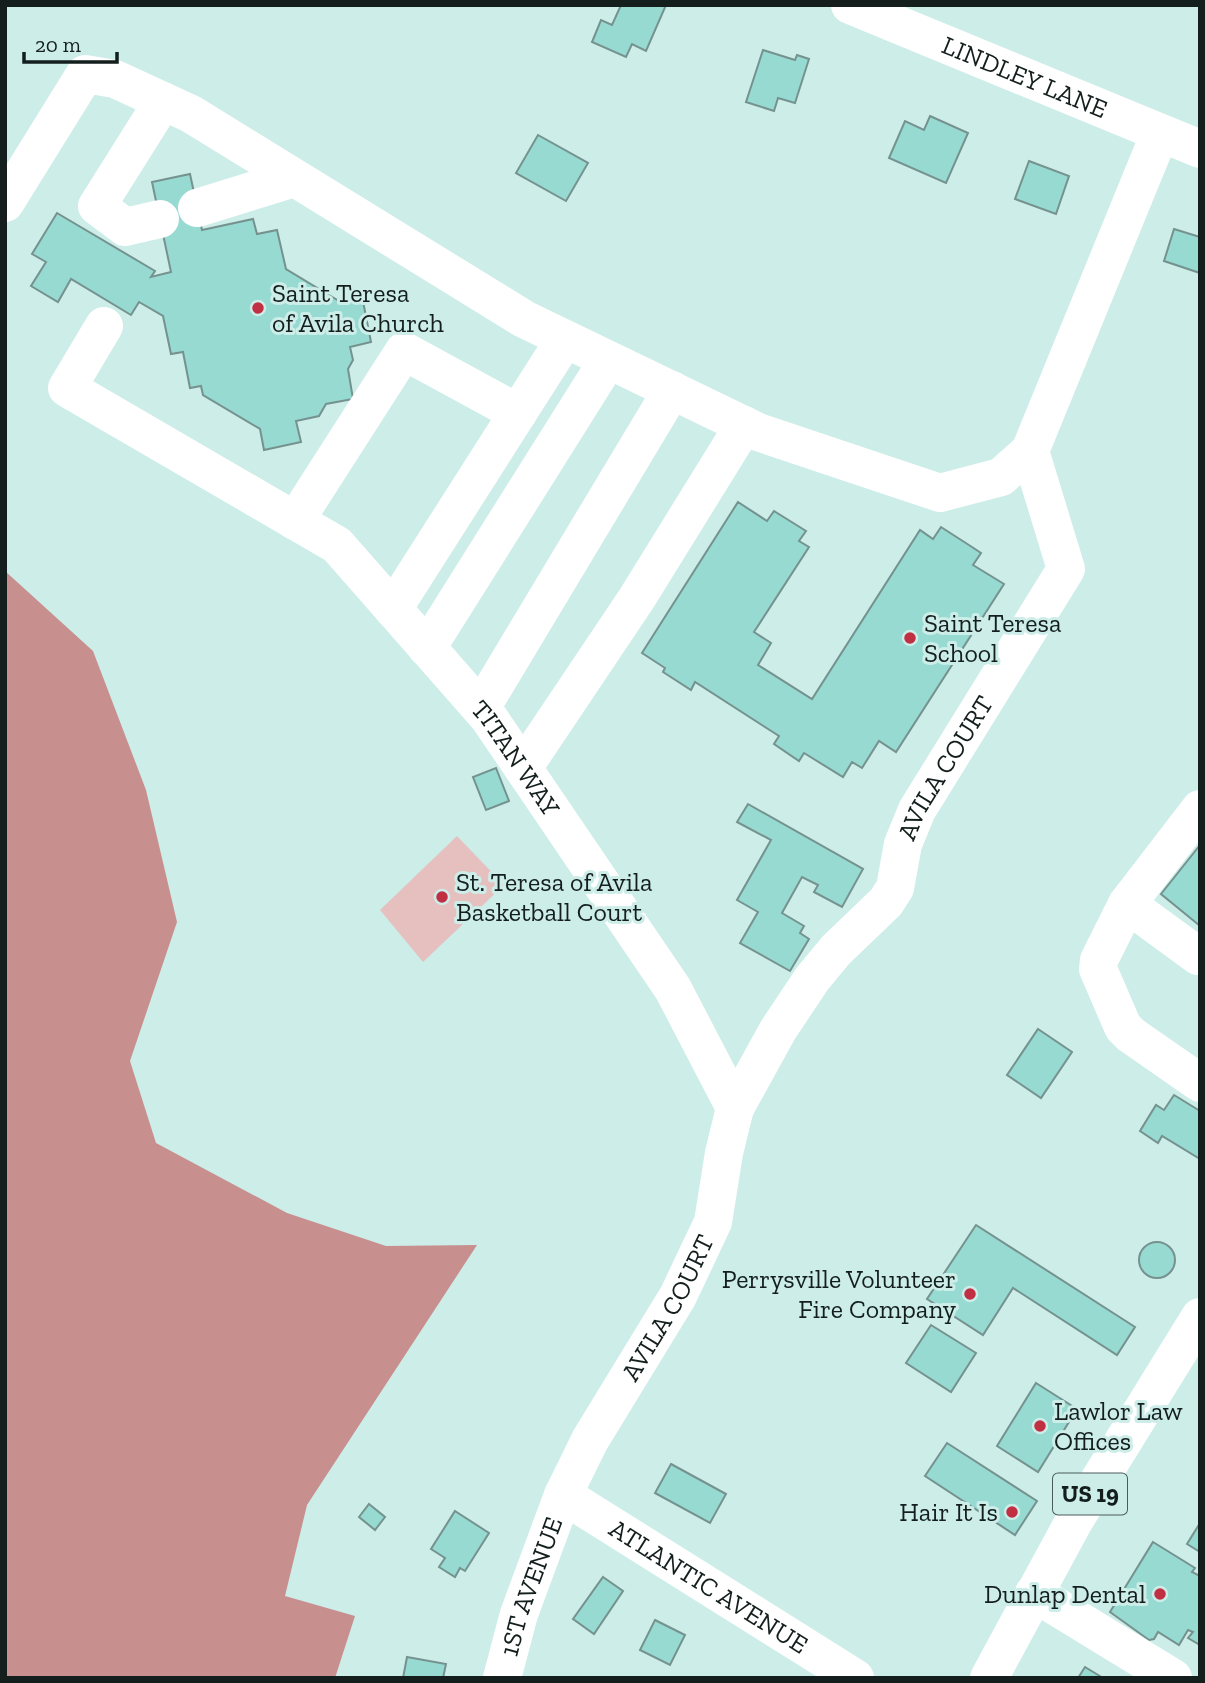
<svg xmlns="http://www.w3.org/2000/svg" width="1205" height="1683" viewBox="0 0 1205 1683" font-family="'Zilla Slab',serif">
	<rect width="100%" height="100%" fill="#cdede9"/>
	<polygon fill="#e6c0bf" points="457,836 504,885 423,962 380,910"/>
	<polygon fill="#c78f8e" points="5,571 93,651 146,790 177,922 130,1061 156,1143 287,1213 386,1246 477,1245 307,1505 285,1596 355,1616 335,1678 5,1678"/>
	<g fill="#96dad2" stroke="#75928f" stroke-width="2">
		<polygon points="621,5 666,5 646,51 632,44 626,57 592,42 601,20 612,25"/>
		<polygon points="763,50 795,60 797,55 809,59 795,103 778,98 774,111 746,102"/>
		<polygon points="930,116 968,133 946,183 889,158 905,121 924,130"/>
		<polygon points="538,135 588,163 566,201 516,173"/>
		<polygon points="1029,161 1069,176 1056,214 1015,199"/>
		<polygon points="190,174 202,230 253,219 257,234 277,230 286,269 339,301 362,296 371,342 350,347 353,360 348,369 353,399 326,404 319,416 296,421 301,442 264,450 260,429 203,395 201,386 190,388 183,352 171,354 163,316 139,302 131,315 71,279 58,302 31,286 46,262 32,254 57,213 155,271 151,277 171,272 152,182"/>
		<polygon points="1174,229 1200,237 1200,273 1164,261"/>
		<polygon points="738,502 767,521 774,511 806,531 799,541 809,547 754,632 771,643 758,665 812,699 920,530 933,539 941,527 972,547 981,553 973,565 1004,584 896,752 879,741 862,768 852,762 843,777 804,753 799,761 774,744 779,736 695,682 691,690 663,672 665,668 642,653"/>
		<polygon points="496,768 509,801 486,810 473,777"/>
		<polygon points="748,804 863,869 842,907 814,892 818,885 802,877 782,913 804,926 800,933 809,939 790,971 740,943 758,912 737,900 771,840 737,822"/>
		<polygon points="1200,845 1200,926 1161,894"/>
		<polygon points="1038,1029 1072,1052 1041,1098 1007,1075"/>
		<polygon points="1174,1095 1200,1111 1200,1159 1162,1136 1158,1143 1140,1131 1156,1105 1164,1110"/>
		<polygon points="976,1225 1135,1327 1117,1355 1013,1288 983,1335 927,1299"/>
		<circle cx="1157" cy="1260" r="18"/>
		<polygon points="931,1325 976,1353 951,1392 906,1363"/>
		<polygon points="1036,1383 1077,1409 1038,1472 997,1446"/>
		<polygon points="947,1443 1037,1501 1015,1535 925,1476"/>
		<polygon points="671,1464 726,1494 710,1523 655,1493"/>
		<polygon points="369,1504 385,1517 375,1530 359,1517"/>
		<polygon points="455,1511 489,1533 465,1571 460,1568 455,1577 439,1567 445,1558 431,1549"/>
		<polygon points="1200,1523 1200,1552 1187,1544"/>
		<polygon points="1153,1542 1195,1568 1192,1572 1200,1576 1200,1645 1188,1638 1193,1632 1188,1630 1179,1645 1158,1632 1154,1639 1149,1640 1110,1612"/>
		<polygon points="603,1577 623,1591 594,1634 573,1619"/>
		<polygon points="655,1620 685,1635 670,1665 640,1650"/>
		<polygon points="407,1657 446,1664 443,1678 403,1678"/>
		<polygon points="1085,1667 1103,1678 1078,1678"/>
	</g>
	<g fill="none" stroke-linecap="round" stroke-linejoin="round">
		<g stroke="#fff" stroke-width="38">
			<path id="s1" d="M850,5l350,144"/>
			<polyline points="5,203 85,74 115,79 191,114 524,319 758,432 940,493 1001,477 1030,451"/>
			<polyline points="197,208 294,178"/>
			<polyline points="160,219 125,227 97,206 163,101"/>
			<path id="s2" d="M104,326l-37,62 270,157 152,173 184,271 62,119"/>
			<polyline points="295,521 404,351 518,413"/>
			<polyline points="393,609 565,339"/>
			<polyline points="427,648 608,360"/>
			<polyline points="481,708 672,390"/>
			<polyline points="523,768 637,598 744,425"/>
			<polyline points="1200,809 1127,904 1099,960 1098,969 1123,1027 1131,1035 1200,1083"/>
			<polyline points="1127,904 1198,956"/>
			<path id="s3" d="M563,1495l292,183"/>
			<polyline points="1034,1593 1173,1678"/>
			<path id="s4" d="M502,1678l17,-64 44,-119 27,-55 88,-144 35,-74 11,-69 11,-45 43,-78 34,-51 24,-29 50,-48 9,-14 8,-44 14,-34 149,-241 -36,-118 130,-318"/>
		</g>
		<polyline stroke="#fff" stroke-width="38" points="989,1678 1074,1521 1200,1317"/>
	</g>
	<g fill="#c03042" stroke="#cdede9" stroke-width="2.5">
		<circle cx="258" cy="308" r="7"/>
		<circle cx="910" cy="638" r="7"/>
		<circle cx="442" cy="897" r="7"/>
		<circle cx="970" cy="1294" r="7"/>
		<circle cx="1040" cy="1426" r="7"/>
		<circle cx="1012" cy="1512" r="7"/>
		<circle cx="1160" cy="1594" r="7"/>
	</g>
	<g text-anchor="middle" stroke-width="6" stroke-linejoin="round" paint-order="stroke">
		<rect fill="#cdede9" stroke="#4b5c5a" stroke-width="2" x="1053" y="1473.5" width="74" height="41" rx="5"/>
		<g font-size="24" font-weight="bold" fill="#131e1d">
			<text x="1090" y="1502">US 19</text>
		</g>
		<g font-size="26" fill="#131e1d" stroke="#cdede9">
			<text dy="9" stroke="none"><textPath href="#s1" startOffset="189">LINDLEY LANE</textPath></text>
			<text dy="9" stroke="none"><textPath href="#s2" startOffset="663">TITAN WAY</textPath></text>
			<text dy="9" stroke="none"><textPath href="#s4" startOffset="1027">AVILA COURT</textPath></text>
			<text dy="9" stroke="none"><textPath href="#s4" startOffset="408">AVILA COURT</textPath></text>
			<text dy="9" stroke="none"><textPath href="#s4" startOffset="96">1ST AVENUE</textPath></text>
			<text dy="9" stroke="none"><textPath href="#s3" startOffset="172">ATLANTIC AVENUE</textPath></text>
		</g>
		<g font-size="26" fill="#131e1d" stroke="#cdede9" text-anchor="start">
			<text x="272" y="302">Saint Teresa<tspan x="272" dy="30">of Avila Church</tspan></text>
			<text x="924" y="632">Saint Teresa<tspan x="924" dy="30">School</tspan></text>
			<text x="456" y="891">St. Teresa of Avila<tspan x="456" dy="30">Basketball Court</tspan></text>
			<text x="956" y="1288" text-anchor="end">Perrysville Volunteer<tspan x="956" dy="30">Fire Company</tspan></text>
			<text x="1054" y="1420">Lawlor Law<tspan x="1054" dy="30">Offices</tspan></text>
			<text x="998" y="1521" text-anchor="end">Hair It Is</text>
			<text x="1146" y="1603" text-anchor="end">Dunlap Dental</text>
		</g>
	</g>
	<rect width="1205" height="1683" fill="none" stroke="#131e1d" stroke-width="14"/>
	<path d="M24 52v10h93v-10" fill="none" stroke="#131e1d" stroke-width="3.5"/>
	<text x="35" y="52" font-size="21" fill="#131e1d" stroke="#cdede9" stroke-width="5" paint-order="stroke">20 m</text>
</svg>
